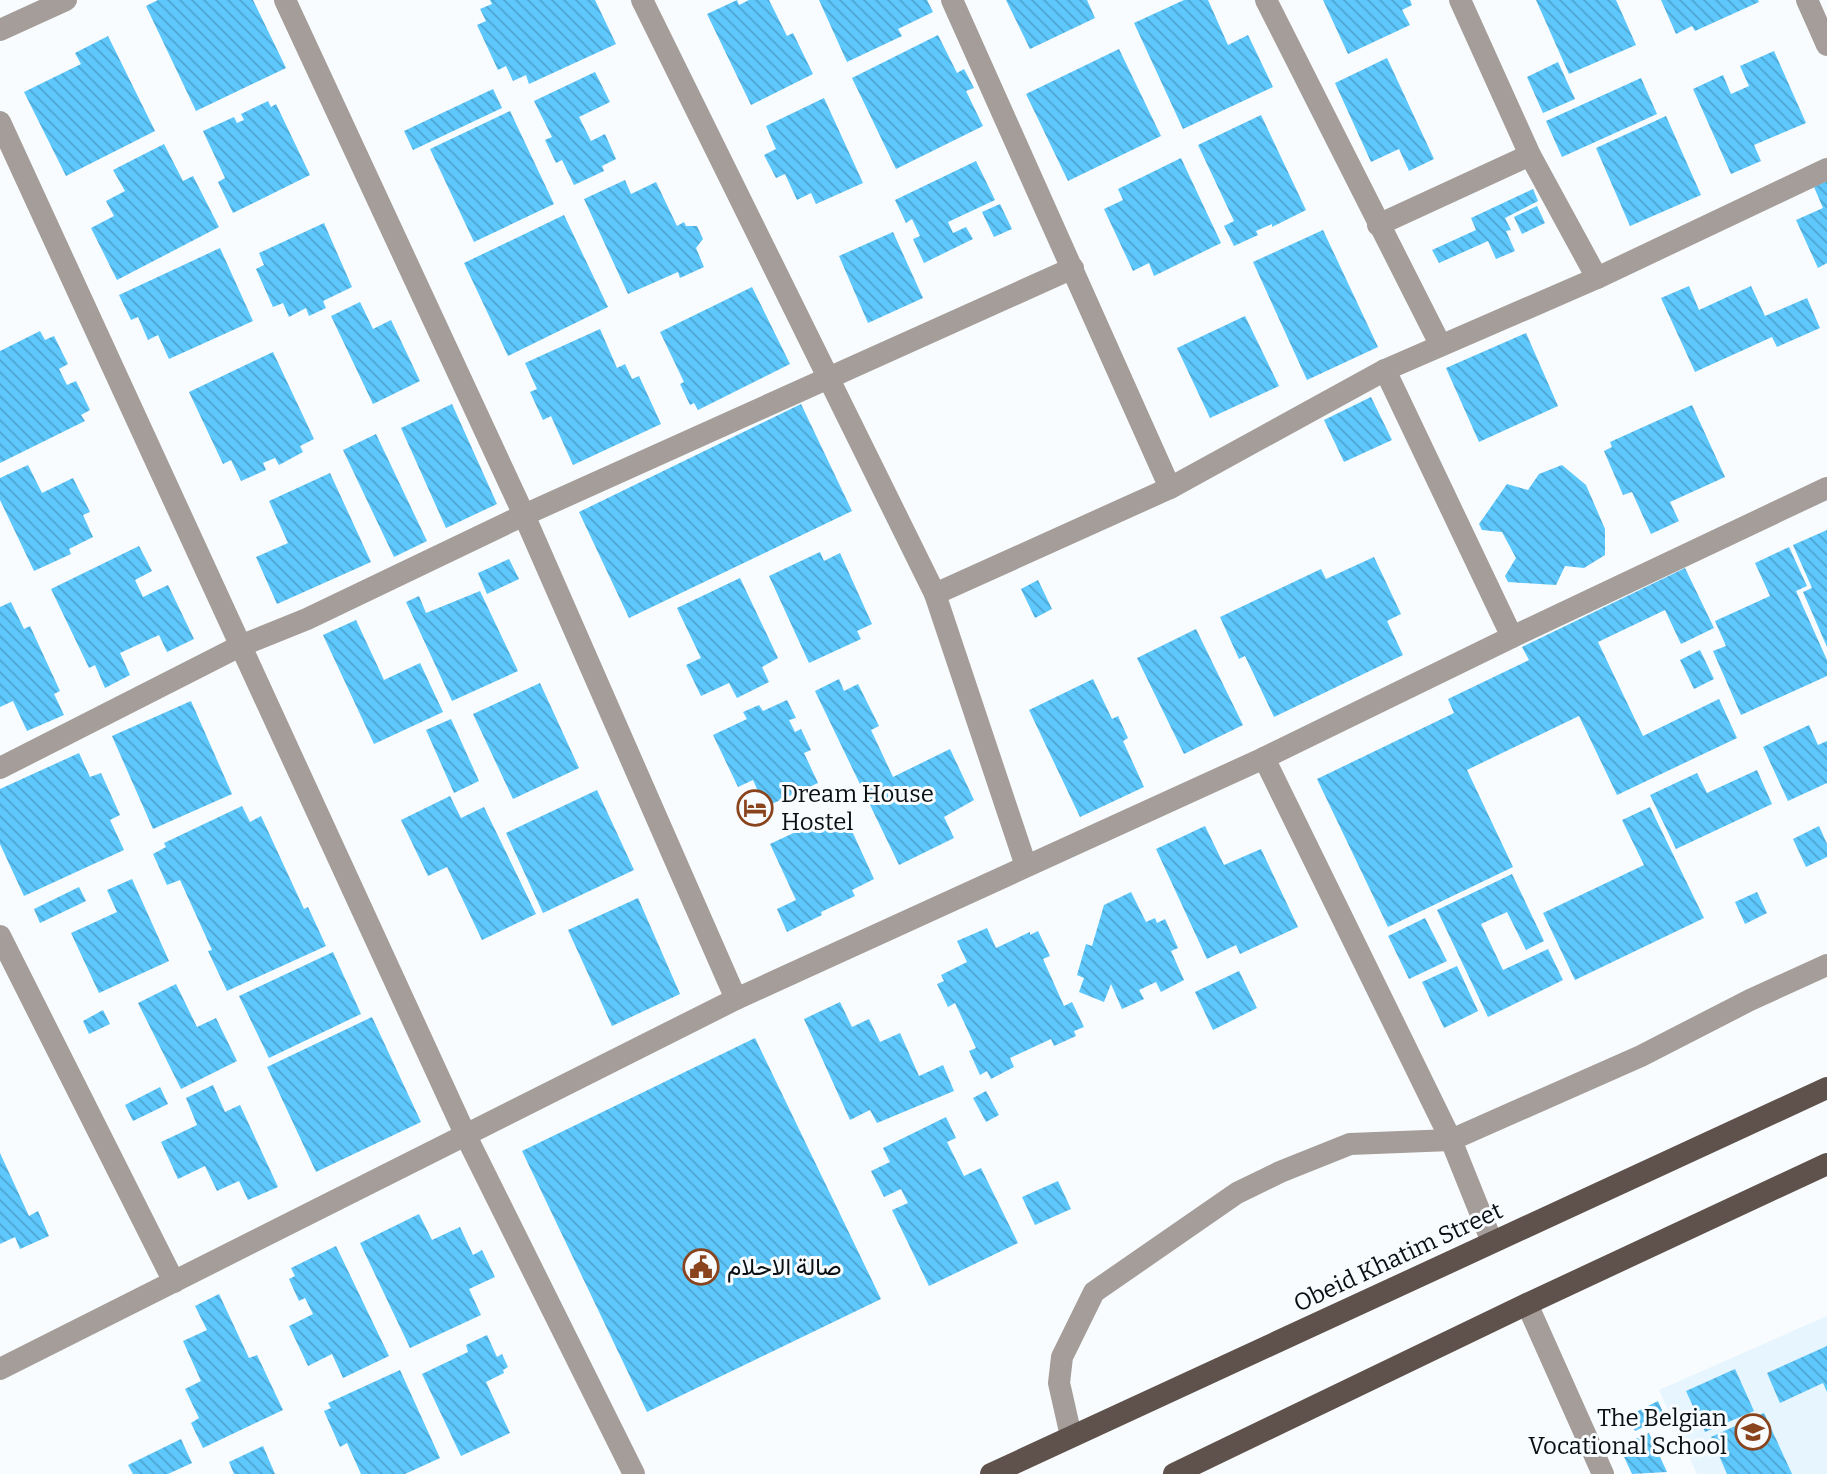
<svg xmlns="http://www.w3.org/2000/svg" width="1827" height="1474" viewBox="0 0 1827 1474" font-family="Bitter,Vazirmatn,serif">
	<defs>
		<pattern id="building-back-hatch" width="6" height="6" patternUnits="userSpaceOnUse" patternTransform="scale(2)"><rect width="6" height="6" fill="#5ec7fc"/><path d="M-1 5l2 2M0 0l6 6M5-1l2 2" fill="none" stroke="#50aad7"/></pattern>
	</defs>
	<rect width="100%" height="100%" fill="#f8fcfe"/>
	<polygon fill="#e6f5fe" points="1827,1316 1827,1474 1697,1474 1659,1390"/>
	<g fill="url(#building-back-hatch)">
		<polygon points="158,0 253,0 286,68 196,111 146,6"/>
		<polygon points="490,0 595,0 616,44 529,84 526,75 513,81 506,66 498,70 477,25 486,21 480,9 492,4"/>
		<polygon points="737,0 739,5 749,0 769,0 787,36 793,33 813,74 751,105 707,14"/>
		<polygon points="819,0 927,0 933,12 898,29 902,36 847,62"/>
		<polygon points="1006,0 1087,0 1095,18 1030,49"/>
		<polygon points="1184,0 1208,0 1228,45 1248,35 1273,87 1183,129 1134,23"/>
		<polygon points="1323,0 1410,0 1412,5 1402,10 1410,25 1348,54"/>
		<polygon points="1536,0 1616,0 1636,45 1569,74"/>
		<polygon points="1661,0 1758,0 1759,2 1695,31 1692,26 1676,34"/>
		<polygon points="938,35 957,73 964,69 974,88 966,91 983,126 896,169 852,78"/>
		<polygon points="108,36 155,131 66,176 24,92 81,64 75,53"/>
		<polygon points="1119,49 1161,136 1068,181 1026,94"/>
		<polygon points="1774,51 1806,123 1754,145 1761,161 1731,174 1693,89 1723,75 1731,94 1749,86 1740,66"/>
		<polygon points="1387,58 1434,159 1409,171 1399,149 1371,162 1335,83"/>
		<polygon points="1558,62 1575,99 1543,113 1527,77"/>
		<polygon points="595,72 610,102 579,117 591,141 605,134 616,159 602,166 604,171 574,185 562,160 556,163 545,140 552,137 534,101"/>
		<polygon points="1641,78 1657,114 1562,157 1546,121"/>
		<polygon points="493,89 502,108 413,150 404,131"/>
		<polygon points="824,98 863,183 816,204 811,193 797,200 785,174 776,178 764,155 776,149 766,126"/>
		<polygon points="268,101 271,107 276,104 310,175 233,213 218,182 225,178 203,131 234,117 237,123 244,120 241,114"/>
		<polygon points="510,111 554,204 474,242 430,149"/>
		<polygon points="1261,115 1306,210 1272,227 1272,224 1256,231 1258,235 1234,246 1224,226 1234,221 1198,145"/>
		<polygon points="1666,116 1701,195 1630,226 1596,148"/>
		<polygon points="164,144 183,181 193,176 219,227 117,280 91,228 114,216 106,201 125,191 113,170"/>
		<polygon points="1181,158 1221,243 1154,276 1149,263 1133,271 1104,209 1123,200 1118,189"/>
		<polygon points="976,161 995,200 948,222 953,233 966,227 973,239 924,263 913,239 920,236 912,219 906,223 895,200"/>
		<polygon points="625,180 631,194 656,182 677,226 684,222 686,226 697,226 703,239 696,248 704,267 680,278 678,272 628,294 584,199"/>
		<polygon points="1827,181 1827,263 1818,268 1796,220 1823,208 1814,187"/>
		<polygon points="1533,189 1538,201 1505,218 1511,230 1506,231 1515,251 1496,259 1488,241 1439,263 1432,250 1476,230 1471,218"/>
		<polygon points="1000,204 1012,229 994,237 982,212"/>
		<polygon points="1537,206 1545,223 1522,234 1514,217"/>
		<polygon points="564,215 608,307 508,356 464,263"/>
		<polygon points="324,223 352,287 323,301 326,308 309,316 306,308 289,317 283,303 273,307 256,269 264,265 259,253"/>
		<polygon points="1323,230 1378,347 1307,380 1253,262"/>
		<polygon points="893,232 923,298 868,323 839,256"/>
		<polygon points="220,248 253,321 169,359 158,335 148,340 138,317 131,320 119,295"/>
		<polygon points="1689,286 1699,310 1751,286 1765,316 1807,298 1820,328 1777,347 1772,337 1695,372 1661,298"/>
		<polygon points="752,287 790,364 698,410 694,403 690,405 680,384 684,382 660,332"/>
		<polygon points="360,302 373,329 391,320 420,381 373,404 331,316"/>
		<polygon points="1245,316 1279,386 1210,418 1177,348"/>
		<polygon points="600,329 617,368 625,364 632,379 639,376 661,424 573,465 551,416 543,420 530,392 537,389 525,363"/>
		<polygon points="40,331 45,340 54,336 68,364 59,369 67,385 76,381 90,410 81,415 85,421 0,463 0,351"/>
		<polygon points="1526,333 1558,406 1479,442 1446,368"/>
		<polygon points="273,352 314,439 300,446 303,452 279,465 275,458 263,463 266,470 241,481 231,460 223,464 189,392"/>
		<polygon points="1371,397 1392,440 1344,462 1324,420"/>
		<polygon points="452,404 497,504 446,528 401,428"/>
		<polygon points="801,404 852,511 629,618 579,512"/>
		<polygon points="1692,405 1725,477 1670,502 1679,521 1651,534 1632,492 1623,495 1604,451 1612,447 1610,442"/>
		<polygon points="376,434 427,541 394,557 343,450"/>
		<polygon points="28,465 42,493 73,478 90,512 83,515 93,537 69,549 71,554 34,571 0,500 0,478"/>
		<polygon points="1562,465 1586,485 1605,529 1605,555 1584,568 1565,566 1556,585 1508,582 1505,576 1516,558 1502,532 1482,530 1479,524 1507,484 1528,490 1539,474"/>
		<polygon points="330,473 371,562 277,604 256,557 288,543 269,501"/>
		<polygon points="1827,530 1827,647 1803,592 1812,588 1793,545"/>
		<polygon points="139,546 152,571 135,580 143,597 168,585 194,639 167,652 159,635 120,653 130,675 105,688 95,665 89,668 51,589"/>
		<polygon points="1789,547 1807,586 1796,591 1827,660 1827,676 1741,715 1713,651 1726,646 1715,621 1770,596 1755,563"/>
		<polygon points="820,552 824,561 840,553 872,624 857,631 861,639 809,663 769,576"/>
		<polygon points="1374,557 1401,614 1387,621 1403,655 1274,717 1245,656 1239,659 1220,617 1321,569 1326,579"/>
		<polygon points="509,559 519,579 487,594 478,573"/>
		<polygon points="1685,568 1714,628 1681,644 1665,610 1598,642 1643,736 1719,699 1737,738 1617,795 1579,716 1467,770 1513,867 1388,927 1317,779 1454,713 1448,699 1529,660 1522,647"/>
		<polygon points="740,578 778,658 762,667 769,682 737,698 729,683 701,696 686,665 701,658 677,608"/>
		<polygon points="1038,580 1052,609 1035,618 1021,589"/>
		<polygon points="480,591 518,671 452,701 406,602 419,596 426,613"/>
		<polygon points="11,602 24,629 30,626 60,691 54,694 64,715 27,731 13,701 0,707 0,607"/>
		<polygon points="356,620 384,680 420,663 443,712 374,744 323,635"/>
		<polygon points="1196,629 1243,725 1184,754 1137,658"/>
		<polygon points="1700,650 1714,679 1694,689 1680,660"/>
		<polygon points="839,679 844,691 858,684 879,726 871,730 893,777 950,749 974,800 944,817 954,838 899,865 815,691"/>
		<polygon points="1093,679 1112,719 1118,716 1128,738 1123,741 1144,787 1080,817 1029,710"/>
		<polygon points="540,683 579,768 513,799 473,714"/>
		<polygon points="787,700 796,718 789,720 795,732 801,729 811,750 804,753 818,783 765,807 753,780 738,787 713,735 747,719 743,712 759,705 763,711"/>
		<polygon points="191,701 232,794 153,829 112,736"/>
		<polygon points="451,719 479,781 454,793 426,730"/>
		<polygon points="1809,725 1818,745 1827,741 1827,783 1788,801 1763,747"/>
		<polygon points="79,753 90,777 101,773 120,815 110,820 124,850 24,896 0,844 0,789"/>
		<polygon points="1757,770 1772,804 1676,849 1650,795 1697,773 1707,793"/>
		<polygon points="597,790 634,870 543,913 506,833"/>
		<polygon points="450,796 461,818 484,807 536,914 482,940 447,867 428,876 401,820"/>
		<polygon points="242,806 250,822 261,816 304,909 308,907 326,946 227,991 208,951 212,950 180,880 167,885 153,854 166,847 164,843"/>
		<polygon points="1650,807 1704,918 1575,980 1543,913 1644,865 1622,820"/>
		<polygon points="846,818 874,879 852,890 855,896 821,912 822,915 787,932 777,909 796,900 770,844 819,821 823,829"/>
		<polygon points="1205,826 1224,865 1261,849 1298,927 1240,954 1236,945 1207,959 1156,849"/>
		<polygon points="1819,826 1827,844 1827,857 1806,867 1793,839"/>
		<polygon points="1512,874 1544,941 1526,950 1507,912 1481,924 1503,970 1548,949 1563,980 1488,1017 1437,910"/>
		<polygon points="132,879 169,961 99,993 71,933 117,912 107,890"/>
		<polygon points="79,887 86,901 40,923 34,909"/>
		<polygon points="1131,892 1146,922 1155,918 1157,923 1165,919 1178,948 1171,951 1184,980 1161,992 1156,982 1139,990 1144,999 1122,1009 1111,984 1104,1002 1079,992 1084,978 1077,975 1086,944 1092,946 1104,905"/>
		<polygon points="1757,892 1767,913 1745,924 1735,902"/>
		<polygon points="638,898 680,994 612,1026 568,930"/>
		<polygon points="1425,918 1447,961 1409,979 1388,936"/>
		<polygon points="987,928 996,948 1030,932 1030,935 1038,931 1050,956 1043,959 1064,1006 1072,1002 1084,1027 1074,1031 1076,1036 1054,1046 1051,1039 1010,1058 1014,1067 991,1079 987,1071 980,1075 969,1051 976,1048 955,1003 948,1007 937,984 944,981 941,975 967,962 957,941"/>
		<polygon points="333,952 361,1014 269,1058 239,996"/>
		<polygon points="1457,966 1478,1011 1444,1028 1422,982"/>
		<polygon points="1239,971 1257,1008 1213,1030 1195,992"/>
		<polygon points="176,984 197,1027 216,1018 237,1061 181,1089 138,1003"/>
		<polygon points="840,1002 852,1027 869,1019 880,1042 900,1033 919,1076 943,1065 954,1091 877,1123 870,1110 850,1120 804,1019"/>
		<polygon points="103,1010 110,1024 89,1034 83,1021"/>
		<polygon points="372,1017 421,1122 316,1172 267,1067"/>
		<polygon points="755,1038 881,1299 647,1412 522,1151"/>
		<polygon points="213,1085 225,1112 240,1105 278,1187 248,1200 239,1181 217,1191 205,1166 178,1179 161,1142 197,1125 186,1098"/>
		<polygon points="160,1087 168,1104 133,1121 125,1105"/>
		<polygon points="986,1091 999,1115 986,1122 973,1098"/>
		<polygon points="946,1117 956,1138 947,1142 964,1176 981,1168 1018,1243 929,1286 892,1210 908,1203 901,1189 884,1197 871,1171 890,1162 883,1148"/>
		<polygon points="0,1153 29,1216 38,1211 49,1236 20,1249 15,1237 0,1244"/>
		<polygon points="1058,1181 1071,1209 1035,1225 1022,1197"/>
		<polygon points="419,1214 432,1240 460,1227 473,1255 482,1250 495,1277 469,1289 481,1315 410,1348 360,1243"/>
		<polygon points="336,1246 389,1356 343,1378 332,1354 308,1366 289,1326 313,1314 305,1298 299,1301 289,1279 295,1276 291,1268"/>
		<polygon points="219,1294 249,1358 257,1355 283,1410 203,1448 191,1423 199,1418 185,1389 201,1381 183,1341 207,1330 195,1306"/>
		<polygon points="487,1335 497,1357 502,1354 508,1367 503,1370 504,1373 486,1382 510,1433 461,1456 422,1374 468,1352 466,1345"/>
		<polygon points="1827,1346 1827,1392 1823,1383 1780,1403 1767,1373"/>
		<polygon points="1735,1369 1754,1411 1705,1432 1686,1391"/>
		<polygon points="400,1370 440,1458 405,1474 361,1474 347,1443 340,1447 324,1411 331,1408 328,1403"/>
		<polygon points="1658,1401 1665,1417 1635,1431 1628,1416"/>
		<polygon points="1764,1413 1792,1474 1727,1474 1711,1437"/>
		<polygon points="1649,1433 1667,1472 1632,1474 1619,1446"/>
		<polygon points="181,1439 192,1463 168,1474 133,1474 128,1465"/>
		<polygon points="263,1446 275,1474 234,1474 229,1462"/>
	</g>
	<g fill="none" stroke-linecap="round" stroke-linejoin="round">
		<g stroke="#a59d99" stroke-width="22">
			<polyline points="285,0 524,515 736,999"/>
			<polyline points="642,0 935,594 1026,866"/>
			<polyline points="952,0 1170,488"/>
			<polyline points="1266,0 1440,344"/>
			<polyline points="1460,0 1530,155 1597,278"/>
			<polyline points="1807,0 1827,45"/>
			<polyline points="0,122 466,1136 634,1474"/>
			<polyline points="1378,225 1530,155"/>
			<polyline points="1385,370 1512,637"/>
			<polyline points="935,594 1170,488 1385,370 1597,278 1827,169"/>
			<polyline points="1264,758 1451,1140 1492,1242"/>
			<polyline points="0,768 240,646 307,619 524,515 1073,268"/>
			<polyline points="0,936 174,1282"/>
			<polyline points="1527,1304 1603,1474"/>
			<polyline points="0,1369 736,999 1264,758 1512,637 1827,488"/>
			<polyline points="1071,1436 1059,1383 1062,1357 1094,1292 1237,1193 1280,1172 1350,1144 1451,1140 1641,1056 1750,1000 1827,965"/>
		</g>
		<polyline stroke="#a59d99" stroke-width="22" points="0,30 66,0"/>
		<g stroke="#5f514b" stroke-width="22">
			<polyline points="991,1474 1827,1088"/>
			<polyline points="1174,1474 1527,1304 1827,1164"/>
		</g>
	</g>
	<defs>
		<symbol id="hotel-ring" viewBox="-11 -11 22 22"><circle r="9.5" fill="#f8fcfe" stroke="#89431d" stroke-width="1.5"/><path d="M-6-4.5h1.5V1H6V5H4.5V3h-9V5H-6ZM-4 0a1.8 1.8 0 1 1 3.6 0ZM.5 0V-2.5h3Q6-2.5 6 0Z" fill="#89431d"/></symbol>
		<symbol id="civic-ring" viewBox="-11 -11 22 22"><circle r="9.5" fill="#f8fcfe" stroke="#89431d" stroke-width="1.5"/><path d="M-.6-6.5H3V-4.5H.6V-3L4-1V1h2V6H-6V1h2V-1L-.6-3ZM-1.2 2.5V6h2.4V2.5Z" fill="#89431d"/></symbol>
		<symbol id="school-ring" viewBox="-11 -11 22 22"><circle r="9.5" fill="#f8fcfe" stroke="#89431d" stroke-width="1.5"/><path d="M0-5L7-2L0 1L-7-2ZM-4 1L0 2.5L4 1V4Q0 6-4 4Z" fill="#89431d"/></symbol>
	</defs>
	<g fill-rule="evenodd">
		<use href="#hotel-ring" x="735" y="788" width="40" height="40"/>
		<use href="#civic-ring" x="681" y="1247" width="40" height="40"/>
		<use href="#school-ring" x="1733" y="1412" width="40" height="40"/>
	</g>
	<g text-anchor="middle" stroke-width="6" stroke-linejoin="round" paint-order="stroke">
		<g font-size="24" fill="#090f13" stroke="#f8fcfe" text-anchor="start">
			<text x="781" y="802">Dream House<tspan x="781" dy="28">Hostel</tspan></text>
			<text x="727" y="1275">صالة الاحلام</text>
			<text x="1727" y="1426" text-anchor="end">The Belgian<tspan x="1727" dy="28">Vocational School</tspan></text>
		</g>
		<g font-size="24" fill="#090f13" stroke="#f8fcfe">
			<text transform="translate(1398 1257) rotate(-25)" y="8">Obeid Khatim Street</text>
		</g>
	</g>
</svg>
